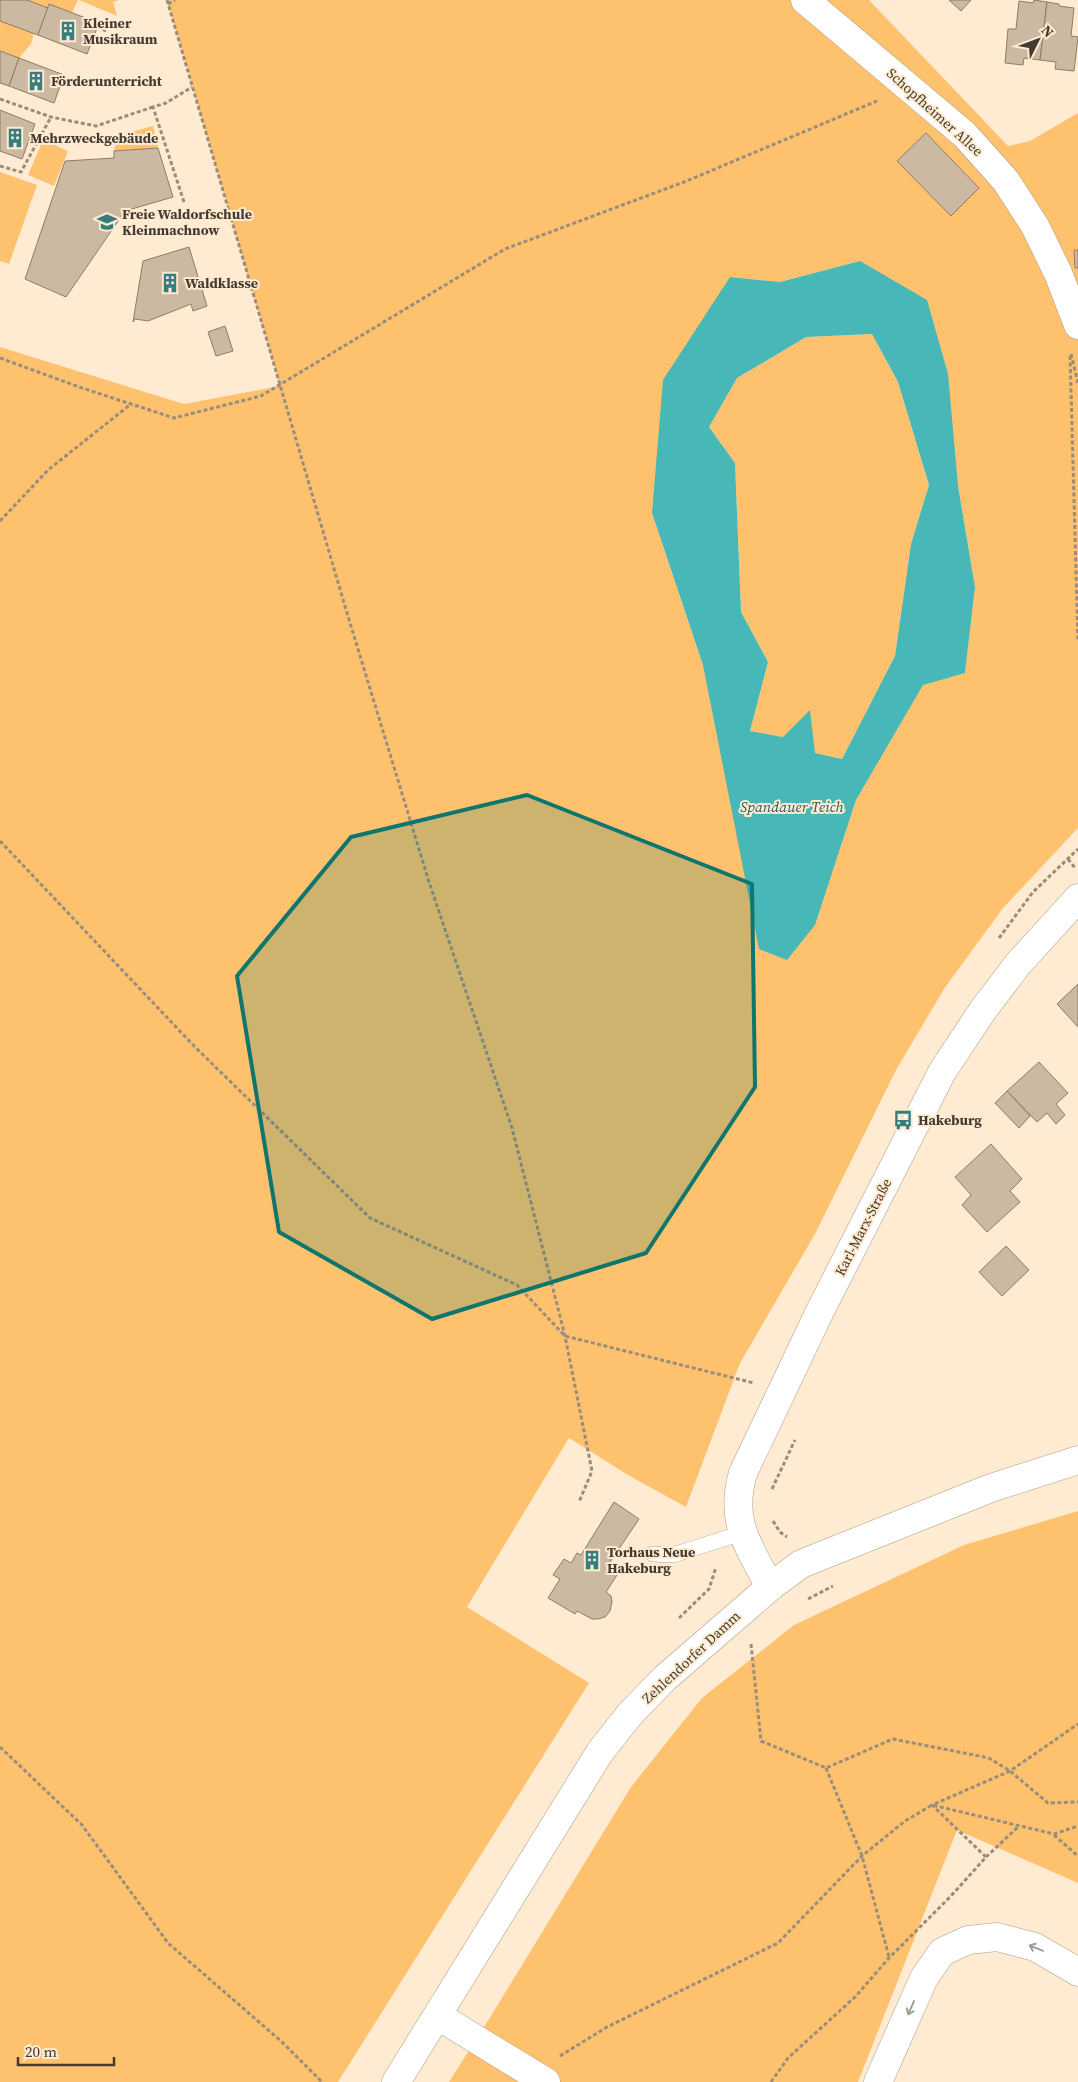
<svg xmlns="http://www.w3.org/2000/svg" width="1078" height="2082" viewBox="0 0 1078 2082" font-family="'Source Serif 4',serif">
	<rect width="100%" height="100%" fill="#ffebd1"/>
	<g fill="#fec26f" fill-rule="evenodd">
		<polygon points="27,0 78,0 72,13 48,8"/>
		<polygon points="79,0 119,0 113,2 117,16"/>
		<path d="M167,0h702l139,146 22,-5 48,-28v715l-75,80 -59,81 -48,81 -81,164 -75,129 -54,144 -58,-32 -59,-37 -102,169 122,76 -251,399h-338v-1735l184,57 96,-18zM860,261l98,225 17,101 -10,86 -42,11 -67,116 -41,125 -112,-260 -51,-152 78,-236 50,5z"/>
		<polygon points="0,21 34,33 31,44 19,58 0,51"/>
		<polygon points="153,126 158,148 114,151 118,136"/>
		<polygon points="43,140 68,151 54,186 28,175"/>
		<polygon points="0,172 37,185 9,264 0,261"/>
		<polygon points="872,334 898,382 929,485 911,544 895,656 842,759 815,753 783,737 750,731 768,662 741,612 735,463 709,427 737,378 806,337"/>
		<polygon points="1078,1511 1078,1883 957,1830 858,2082 449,2082 489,2019 631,1787 702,1698 794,1625 964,1545"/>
	</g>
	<path fill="#48b7b8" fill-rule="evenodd" d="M860,261l67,39 21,74 10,112 17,101 -10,86 -42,12 -67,115 -41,125 -28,35 -28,-11 -56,-284 -51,-152 11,-133 67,-103 50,5zM872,334l26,48 31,103 -18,59 -16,112 -53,103 -27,-6 -5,-43 -27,27 -33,-6 18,-69 -27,-50 -6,-149 -26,-36 28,-49 69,-41z"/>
	<g fill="#ccb9a1" stroke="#8e7c65">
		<polygon points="0,0 27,0 48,8 38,35 0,21"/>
		<polygon points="949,0 971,0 961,11"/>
		<polygon points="1034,0 1047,2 1040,60 1024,58 1023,65 1005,63 1008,29 1016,29 1019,1 1033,3"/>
		<polygon points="1047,2 1059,4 1059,6 1074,8 1071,36 1078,37 1074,71 1055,69 1056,62 1040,60"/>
		<polygon points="49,4 99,23 87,54 38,35"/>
		<polygon points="0,51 19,58 9,86 0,83"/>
		<polygon points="19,58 64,75 54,103 9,86"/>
		<polygon points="0,110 35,124 22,159 0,151"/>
		<polygon points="926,133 979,188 951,216 897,161"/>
		<polygon points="158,148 173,197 125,211 66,297 25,279 65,161 114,158 114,151"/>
		<polygon points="189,247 207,306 193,311 191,304 148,321 135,319 133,322 143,261"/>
		<polygon points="1074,250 1078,250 1078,268 1075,268"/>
		<polygon points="225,326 233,351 216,356 208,332"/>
		<polygon points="1078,984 1078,1027 1057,1004"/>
		<polygon points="1039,1062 1068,1093 1056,1104 1065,1115 1056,1124 1047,1113 1037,1122 1007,1091"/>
		<polygon points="1007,1091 1030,1116 1019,1128 995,1103"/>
		<polygon points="991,1144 1022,1179 1010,1191 1020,1202 987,1232 962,1205 971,1195 955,1177"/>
		<polygon points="1006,1246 1029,1270 1002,1296 979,1272"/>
		<polygon points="614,1502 639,1519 610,1562 621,1569 606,1592 611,1596 612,1602 610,1611 605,1617 598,1619 592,1619 577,1611 575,1614 548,1598 560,1579 553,1575 564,1559 571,1563 577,1553 581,1555"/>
	</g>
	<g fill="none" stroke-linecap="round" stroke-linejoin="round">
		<defs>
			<polyline id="lane" points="653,1554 673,1555 742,1533"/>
			<g id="street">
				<polyline points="805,0 965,135 1006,181 1035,226 1058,273 1078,325"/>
				<polyline points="438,2016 546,2082"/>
				<polyline points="878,2082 924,1978 942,1952 968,1940 997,1937 1035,1947 1078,1972"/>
			</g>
			<g id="secondary">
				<path d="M770,1587c-22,-42 -41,-66 -27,-114l77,-162 122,-239 41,-62 35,-46 60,-66"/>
				<polyline points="396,2082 600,1752 630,1714 665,1678 770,1587 801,1564 991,1488 1078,1460"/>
			</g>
		</defs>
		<use href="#lane" stroke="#ae9b83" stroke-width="16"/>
		<use href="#street" stroke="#ae9b83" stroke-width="29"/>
		<use href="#secondary" stroke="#ae9b83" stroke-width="29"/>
		<g stroke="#9a8d7b" stroke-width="3" stroke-dasharray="4 2.5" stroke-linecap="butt">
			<polyline points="167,0 347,613 429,882 512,1128 565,1336 592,1471 579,1502"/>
			<polyline points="168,4 175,0"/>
			<polyline points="97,27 106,31"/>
			<polyline points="0,99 51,117 96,126 153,107"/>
			<polyline points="0,166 21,172 51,117"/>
			<polyline points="184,202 153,107 166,103 192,87"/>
			<polyline points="1071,354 1078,383"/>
			<polyline points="1070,356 1078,642"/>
			<polyline points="0,358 82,388 174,418 261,396 505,249 684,182 877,101"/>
			<polyline points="0,521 48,470 131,404"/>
			<polyline points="0,841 194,1046 370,1218 517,1285 565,1336 754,1383"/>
			<polyline points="1068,859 1075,868"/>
			<polyline points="999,938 1033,892 1078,849"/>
			<polyline points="772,1489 795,1440"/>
			<polyline points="773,1521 780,1532 787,1537"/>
			<polyline points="808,1599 833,1586"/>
			<polyline points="679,1618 709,1589 716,1567"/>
			<polyline points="751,1644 761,1741 826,1768 893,1739 989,1758 1010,1771 1048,1803 1078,1802"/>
			<polyline points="0,1747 82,1825 168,1943 282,2042 322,2082"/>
			<polyline points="826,1768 862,1856 889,1957"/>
			<polyline points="1054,1835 1078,1856"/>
			<polyline points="986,1857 1019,1826"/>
			<polyline points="560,2056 607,2027 778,1943 862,1856 905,1821 932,1805 1054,1834 1078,1826"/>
			<polyline points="771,2082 788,2058 855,1997 889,1958 951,1896 986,1857 932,1805 1010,1771 1078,1724"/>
		</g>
		<use href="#lane" stroke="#fff" stroke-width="15"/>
		<use href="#street" stroke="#fff" stroke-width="28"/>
		<use href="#secondary" stroke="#fff" stroke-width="28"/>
	</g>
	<defs><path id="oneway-shaft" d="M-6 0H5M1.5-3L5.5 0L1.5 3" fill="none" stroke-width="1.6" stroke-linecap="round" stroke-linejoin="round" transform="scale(1.25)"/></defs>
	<g stroke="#a19d98">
		<use href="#oneway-shaft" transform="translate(1036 1948) rotate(-158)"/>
		<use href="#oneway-shaft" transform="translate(911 2008) rotate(114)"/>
	</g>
	<path fill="#0f766e" fill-opacity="0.2" stroke="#0f766e" stroke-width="4" stroke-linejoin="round" d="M527,795l225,89 3,203 -109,166 -214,66 -153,-87 -42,-256 114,-139z"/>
	<defs>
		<symbol id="building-bare" viewBox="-9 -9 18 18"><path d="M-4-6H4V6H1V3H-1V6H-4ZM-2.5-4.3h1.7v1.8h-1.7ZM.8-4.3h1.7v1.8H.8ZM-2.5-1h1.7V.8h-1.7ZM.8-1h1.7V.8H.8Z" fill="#357e7f" stroke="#ffebd1" stroke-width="2.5" paint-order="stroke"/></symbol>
		<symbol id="school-bare" viewBox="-9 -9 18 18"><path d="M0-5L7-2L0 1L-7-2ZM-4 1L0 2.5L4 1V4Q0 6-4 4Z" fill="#357e7f" stroke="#ffebd1" stroke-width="2.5" paint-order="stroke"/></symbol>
		<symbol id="bus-bare" viewBox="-9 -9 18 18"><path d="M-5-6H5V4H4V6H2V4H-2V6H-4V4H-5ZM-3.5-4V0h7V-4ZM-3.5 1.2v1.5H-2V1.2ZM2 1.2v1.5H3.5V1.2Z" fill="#357e7f" stroke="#ffebd1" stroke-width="2.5" paint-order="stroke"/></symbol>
	</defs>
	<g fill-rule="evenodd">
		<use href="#building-bare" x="54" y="17" width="28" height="28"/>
		<use href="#building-bare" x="22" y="67" width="28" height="28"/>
		<use href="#building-bare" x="1" y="124" width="28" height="28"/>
		<use href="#school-bare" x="93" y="208" width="28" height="28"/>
		<use href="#building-bare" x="156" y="269" width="28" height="28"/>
		<use href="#bus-bare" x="889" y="1106" width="28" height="28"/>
		<use href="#building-bare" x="578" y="1546" width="28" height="28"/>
	</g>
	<g text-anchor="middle" stroke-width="4" stroke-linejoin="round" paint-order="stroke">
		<g font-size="14" font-weight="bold" fill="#433b31" stroke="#ffebd1" text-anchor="start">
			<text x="83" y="28">Kleiner<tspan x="83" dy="16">Musikraum</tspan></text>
			<text x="51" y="86">Förderunterricht</text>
			<text x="30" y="143">Mehrzweckgebäude</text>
			<text x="122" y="219">Freie Waldorfschule<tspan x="122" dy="16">Kleinmachnow</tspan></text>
			<text x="185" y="288">Waldklasse</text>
			<text x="918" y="1125">Hakeburg</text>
			<text x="607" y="1557">Torhaus Neue<tspan x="607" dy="16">Hakeburg</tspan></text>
		</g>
		<g font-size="14" fill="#433b31" stroke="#ffebd1">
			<text transform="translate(935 112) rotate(42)" y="5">Schopfheimer Allee</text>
			<text transform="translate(863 1227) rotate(-63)" y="5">Karl-Marx-Straße</text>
			<text transform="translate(691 1657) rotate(-43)" y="5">Zehlendorfer Damm</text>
		</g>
		<g font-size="15" font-style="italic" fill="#236060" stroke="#ffebd1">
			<text x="792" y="812">Spandauer Teich</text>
		</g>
	</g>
	<g transform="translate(1038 40) rotate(48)" stroke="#ffebd1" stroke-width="4" paint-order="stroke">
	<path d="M0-4L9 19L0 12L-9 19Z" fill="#433b31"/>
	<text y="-8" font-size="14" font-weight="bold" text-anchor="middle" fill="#433b31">N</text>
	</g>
	<path d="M18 2057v8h96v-8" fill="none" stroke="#433b31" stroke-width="2.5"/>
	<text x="25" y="2057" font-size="15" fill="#433b31" stroke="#ffebd1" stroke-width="4" paint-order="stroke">20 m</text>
</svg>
